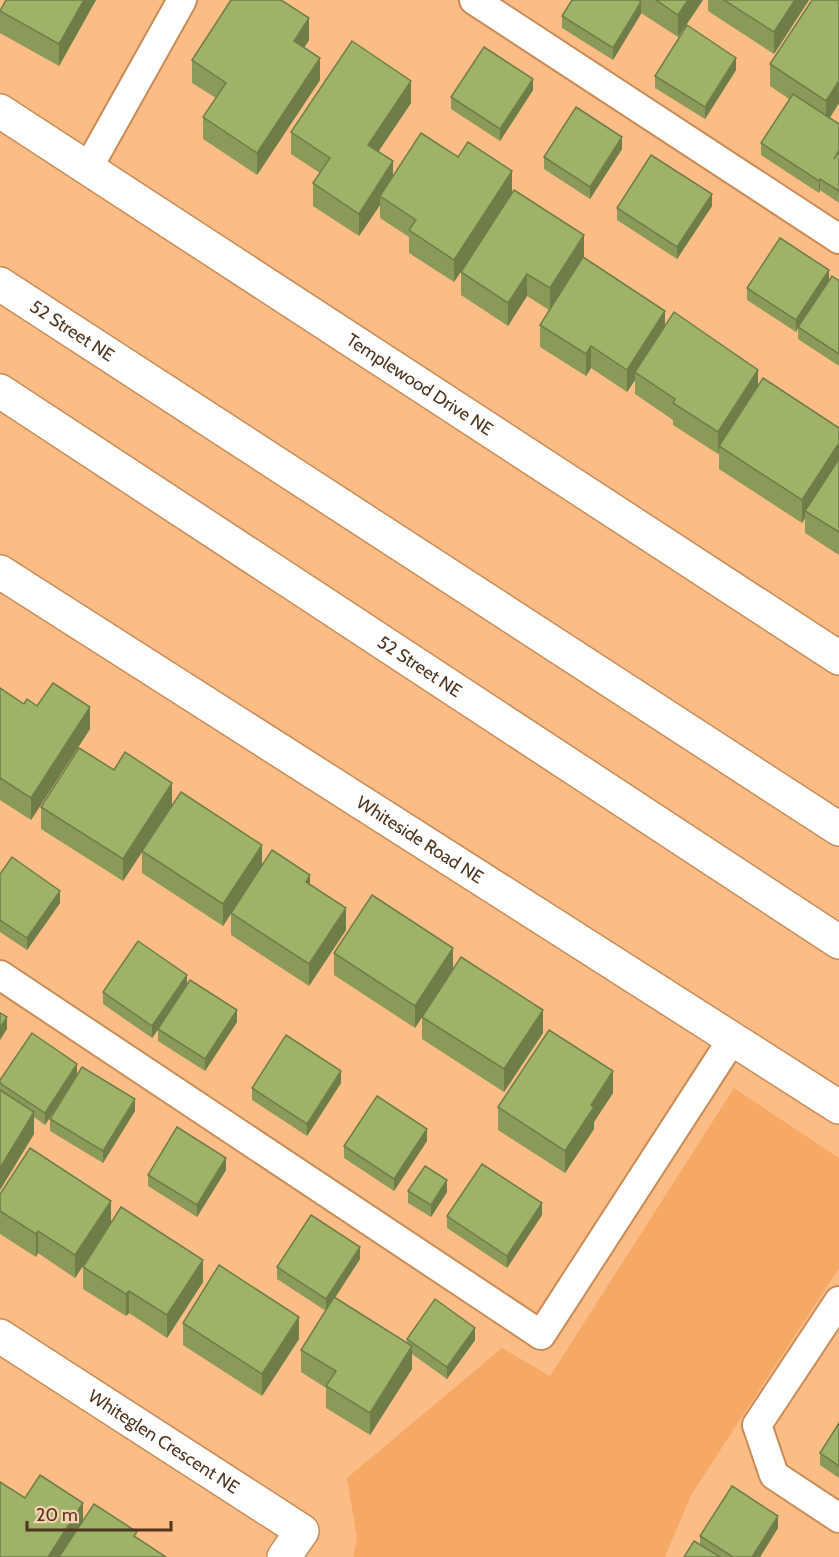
<svg xmlns="http://www.w3.org/2000/svg" width="839" height="1557" viewBox="0 0 839 1557" font-family="Cabin,sans-serif">
	<rect width="100%" height="100%" fill="#fcbc86"/>
	<polygon fill="#f6a964" points="734,1088 839,1158 839,1268 691,1495 665,1557 353,1557 357,1539 347,1478 502,1348 550,1376"/>
	<g fill="none" stroke-linecap="round" stroke-linejoin="round">
		<defs>
			<g id="service">
				<polyline points="474,0 839,239"/>
				<polyline points="88,168 182,0"/>
				<polyline points="0,975 541,1335 733,1038"/>
				<polyline points="839,1301 757,1425 774,1475 839,1518"/>
			</g>
			<g id="minor">
				<path id="s1" d="M0,111l839,547"/>
				<path id="s2" d="M0,572l839,535"/>
				<path id="s3" d="M0,1336l302,195 -18,26"/>
			</g>
			<g id="secondary">
				<path id="s4" d="M0,284l839,545"/>
				<path id="s5" d="M0,391l839,551"/>
			</g>
		</defs>
		<use href="#service" stroke="#c98c57" stroke-width="32"/>
		<use href="#minor" stroke="#c98c57" stroke-width="36"/>
		<use href="#secondary" stroke="#c98c57" stroke-width="36"/>
		<use href="#service" stroke="#fff" stroke-width="28"/>
		<use href="#minor" stroke="#fff" stroke-width="33"/>
		<use href="#secondary" stroke="#fff" stroke-width="33"/>
	</g>
	<g fill="#899a59">
		<polygon points="6,0 96,0 59,66 0,33 0,11"/>
		<polygon points="572,0 703,0 678,37 641,13 613,60 562,28 562,16"/>
		<polygon points="708,0 809,0 774,54 708,11"/>
		<polygon points="309,40 304,48 320,80 257,175 203,139 203,117 216,98 192,83 192,60"/>
		<polygon points="770,64 839,103 830,118 839,124 839,203 820,190 819,193 761,155 761,143 789,99 770,86"/>
		<polygon points="736,70 705,119 655,88 655,76"/>
		<polygon points="533,90 500,141 451,109 451,97"/>
		<polygon points="411,103 378,152 393,175 512,193 584,258 665,325 758,385 839,428 839,555 805,533 805,518 802,523 719,469 719,453 718,454 673,425 673,420 635,394 635,380 627,392 591,368 586,376 540,347 540,325 549,310 527,296 508,326 461,295 461,272 500,212 454,282 409,253 409,237 380,218 380,205 359,236 313,206 313,183 320,173 291,154 291,132"/>
		<polygon points="622,149 590,199 544,169 544,157"/>
		<polygon points="712,206 677,259 617,220 617,208"/>
		<polygon points="829,281 839,281 839,366 798,339 798,329 796,332 747,300 747,288"/>
		<polygon points="0,688 24,704 37,706 90,729 31,820 0,800"/>
		<polygon points="172,804 262,865 310,885 346,930 309,986 231,935 231,913 223,926 142,873 142,852 123,881 41,829 41,807"/>
		<polygon points="0,874 60,903 27,950 0,932"/>
		<polygon points="334,953 453,969 543,1033 504,1092 422,1039 422,1017 415,1028 334,975"/>
		<polygon points="187,983 237,1022 205,1071 158,1041 158,1030 152,1038 103,1004 103,992"/>
		<polygon points="77,1074 135,1111 103,1163 50,1131 50,1119 64,1096 45,1125 34,1117 34,1134 0,1190 0,1080"/>
		<polygon points="341,1083 307,1136 252,1100 252,1088"/>
		<polygon points="613,1093 594,1122 594,1129 565,1173 498,1130 498,1107"/>
		<polygon points="427,1141 394,1191 344,1158 344,1146"/>
		<polygon points="226,1170 197,1217 148,1186 148,1175"/>
		<polygon points="408,1191 447,1192 431,1217 408,1203"/>
		<polygon points="0,1194 111,1223 75,1278 38,1253 36,1257 0,1234"/>
		<polygon points="542,1215 507,1268 447,1228 447,1216"/>
		<polygon points="360,1259 335,1298 407,1344 407,1339 475,1340 447,1379 412,1354 412,1369 370,1435 326,1408 326,1388 301,1372 301,1350 326,1311 277,1279 277,1267"/>
		<polygon points="83,1267 203,1282 167,1338 129,1313 126,1316 83,1289"/>
		<polygon points="183,1323 299,1339 262,1396 183,1345"/>
		<polygon points="839,1423 839,1478 820,1465 820,1453"/>
		<polygon points="778,1528 760,1557 684,1557 700,1544 700,1536"/>
	</g>
	<g fill="#6f7d49">
		<polygon points="84,0 96,0 59,66 59,44"/>
		<polygon points="688,0 703,0 678,37 678,15"/>
		<polygon points="795,0 809,0 774,54 774,32"/>
		<polygon points="641,2 641,14 613,60 613,48"/>
		<polygon points="309,18 309,40 294,63 294,41"/>
		<polygon points="320,58 320,80 257,175 257,153"/>
		<polygon points="736,58 736,70 705,119 705,107"/>
		<polygon points="533,79 533,90 500,141 500,129"/>
		<polygon points="411,81 411,103 368,167 368,145"/>
		<polygon points="839,81 839,103 826,123 826,101"/>
		<polygon points="622,137 622,149 590,199 590,187"/>
		<polygon points="393,161 393,184 380,196 380,205 359,236 359,214"/>
		<polygon points="512,171 512,193 454,282 454,260"/>
		<polygon points="820,179 820,190 819,193 819,181"/>
		<polygon points="712,194 712,206 677,259 677,247"/>
		<polygon points="584,235 584,257 550,310 550,288"/>
		<polygon points="829,270 829,282 798,327 796,332 796,320"/>
		<polygon points="527,274 527,296 508,326 508,303"/>
		<polygon points="665,311 665,333 635,372 635,380 627,392 627,370"/>
		<polygon points="591,346 591,368 586,376 586,354"/>
		<polygon points="758,370 758,393 719,446 719,453 718,454 718,432"/>
		<polygon points="839,443 839,465 805,511 805,518 802,523 802,500"/>
		<polygon points="90,707 90,729 31,820 31,798"/>
		<polygon points="172,783 172,805 142,851 142,852 123,881 123,859"/>
		<polygon points="262,845 262,867 223,926 223,904"/>
		<polygon points="310,875 310,897 306,882"/>
		<polygon points="60,891 60,903 27,950 27,938"/>
		<polygon points="346,908 346,930 309,986 309,964"/>
		<polygon points="453,948 453,970 415,1028 415,1006"/>
		<polygon points="187,975 187,986 152,1038 152,1026"/>
		<polygon points="237,1010 237,1022 205,1071 205,1059"/>
		<polygon points="543,1010 543,1033 504,1092 504,1069"/>
		<polygon points="7,1017 7,1029 0,1040 0,1028"/>
		<polygon points="77,1064 77,1075 45,1125 45,1113"/>
		<polygon points="341,1071 341,1083 307,1136 307,1124"/>
		<polygon points="613,1071 613,1093 594,1122 594,1129 565,1173 565,1151 591,1105"/>
		<polygon points="135,1099 135,1111 103,1163 103,1151"/>
		<polygon points="34,1112 34,1134 0,1190 0,1168"/>
		<polygon points="427,1129 427,1141 394,1191 394,1179"/>
		<polygon points="226,1158 226,1170 197,1217 197,1205"/>
		<polygon points="447,1180 447,1192 431,1217 431,1205"/>
		<polygon points="111,1201 111,1223 75,1278 75,1255"/>
		<polygon points="542,1203 542,1215 507,1268 507,1256"/>
		<polygon points="38,1231 38,1253 36,1257 36,1234"/>
		<polygon points="360,1247 360,1259 326,1311 326,1299"/>
		<polygon points="203,1260 203,1282 167,1338 167,1315"/>
		<polygon points="129,1291 129,1313 126,1316 126,1294"/>
		<polygon points="299,1317 299,1339 262,1396 262,1374"/>
		<polygon points="475,1328 475,1340 447,1379 447,1367"/>
		<polygon points="412,1346 412,1369 370,1435 370,1413"/>
		<polygon points="83,1503 83,1525 62,1557 48,1557"/>
		<polygon points="778,1516 778,1528 760,1557 752,1557"/>
	</g>
	<g fill="#9fb368" stroke="#6f7d49" stroke-width="1.5">
		<polygon points="6,0 84,0 59,44 0,11"/>
		<polygon points="231,0 281,0 309,18 294,41 320,58 257,153 203,117 226,83 192,60"/>
		<polygon points="572,0 638,0 641,2 613,48 562,16"/>
		<polygon points="656,0 688,0 678,15"/>
		<polygon points="724,0 795,0 774,32"/>
		<polygon points="812,0 839,0 839,81 826,101 770,64"/>
		<polygon points="687,25 736,58 705,107 655,76"/>
		<polygon points="352,41 411,81 368,145 393,161 359,214 313,183 330,158 291,132"/>
		<polygon points="484,47 533,79 500,129 451,97"/>
		<polygon points="793,94 839,124 839,150 834,159 839,151 839,191 820,179 819,181 761,143"/>
		<polygon points="576,107 622,137 590,187 544,157"/>
		<polygon points="421,133 458,157 468,142 512,171 454,260 409,230 416,220 380,196"/>
		<polygon points="651,155 712,194 677,247 617,208"/>
		<polygon points="514,190 584,235 550,288 527,274 508,303 461,272"/>
		<polygon points="780,238 829,270 796,320 747,288"/>
		<polygon points="583,257 665,311 627,370 591,346 586,354 540,325"/>
		<polygon points="832,276 839,281 839,354 798,327"/>
		<polygon points="674,312 758,370 718,432 673,403 675,399 635,372"/>
		<polygon points="763,378 839,428 839,443 802,500 719,446"/>
		<polygon points="839,459 839,532 805,511"/>
		<polygon points="53,683 90,707 31,798 0,778 0,688 24,704 27,699 37,706"/>
		<polygon points="79,748 114,770 125,752 172,783 123,859 41,807"/>
		<polygon points="181,792 262,845 223,904 142,851"/>
		<polygon points="272,850 310,875 306,882 346,908 309,964 231,913"/>
		<polygon points="12,857 60,891 27,938 0,920 0,874"/>
		<polygon points="372,895 453,948 415,1006 334,953"/>
		<polygon points="138,941 187,975 152,1026 103,992"/>
		<polygon points="461,957 543,1010 504,1069 422,1017"/>
		<polygon points="190,980 237,1010 205,1059 158,1029"/>
		<polygon points="0,1013 7,1017 0,1028"/>
		<polygon points="549,1030 613,1071 591,1105 594,1107 565,1151 498,1107"/>
		<polygon points="32,1033 77,1064 45,1113 0,1083 0,1080"/>
		<polygon points="286,1035 341,1071 307,1124 252,1088"/>
		<polygon points="82,1067 135,1099 103,1151 50,1119"/>
		<polygon points="0,1090 34,1112 0,1168"/>
		<polygon points="377,1096 427,1129 394,1179 344,1146"/>
		<polygon points="177,1127 226,1158 197,1205 148,1175"/>
		<polygon points="30,1148 111,1201 75,1255 38,1231 36,1234 0,1211 0,1194"/>
		<polygon points="482,1164 542,1203 507,1256 447,1216"/>
		<polygon points="425,1166 447,1180 431,1205 408,1191"/>
		<polygon points="121,1207 203,1260 167,1315 129,1291 126,1294 83,1267"/>
		<polygon points="311,1215 360,1247 326,1299 277,1267"/>
		<polygon points="219,1265 299,1317 262,1374 183,1323"/>
		<polygon points="334,1297 412,1346 370,1413 326,1386 336,1371 301,1350"/>
		<polygon points="435,1299 475,1328 447,1367 407,1339"/>
		<polygon points="839,1423 839,1466 820,1453"/>
		<polygon points="40,1475 83,1503 48,1557 0,1557 0,1482 25,1498"/>
		<polygon points="732,1486 778,1516 752,1557 733,1557 700,1536"/>
		<polygon points="94,1504 137,1532 134,1536 166,1557 59,1557"/>
		<polygon points="694,1541 720,1557 684,1557"/>
	</g>
	<g text-anchor="middle" stroke-width="4.5" stroke-linejoin="round" paint-order="stroke">
		<g font-size="18" fill="#4f351f" stroke="#f7d0b0">
			<text dy="6" stroke="none"><textPath href="#s4" startOffset="86">52 Street NE</textPath></text>
			<text dy="6" stroke="none"><textPath href="#s1" startOffset="501">Templewood Drive NE</textPath></text>
			<text dy="6" stroke="none"><textPath href="#s5" startOffset="502">52 Street NE</textPath></text>
			<text dy="6" stroke="none"><textPath href="#s2" startOffset="498">Whiteside Road NE</textPath></text>
			<text dy="6" stroke="none"><textPath href="#s3" startOffset="195">Whiteglen Crescent NE</textPath></text>
		</g>
	</g>
	<path d="M27 1521v9h144v-9" fill="none" stroke="#4f351f" stroke-width="3"/>
	<text x="36" y="1521" font-size="18" fill="#4f351f" stroke="#f7d0b0" stroke-width="4.5" paint-order="stroke">20 m</text>
</svg>
